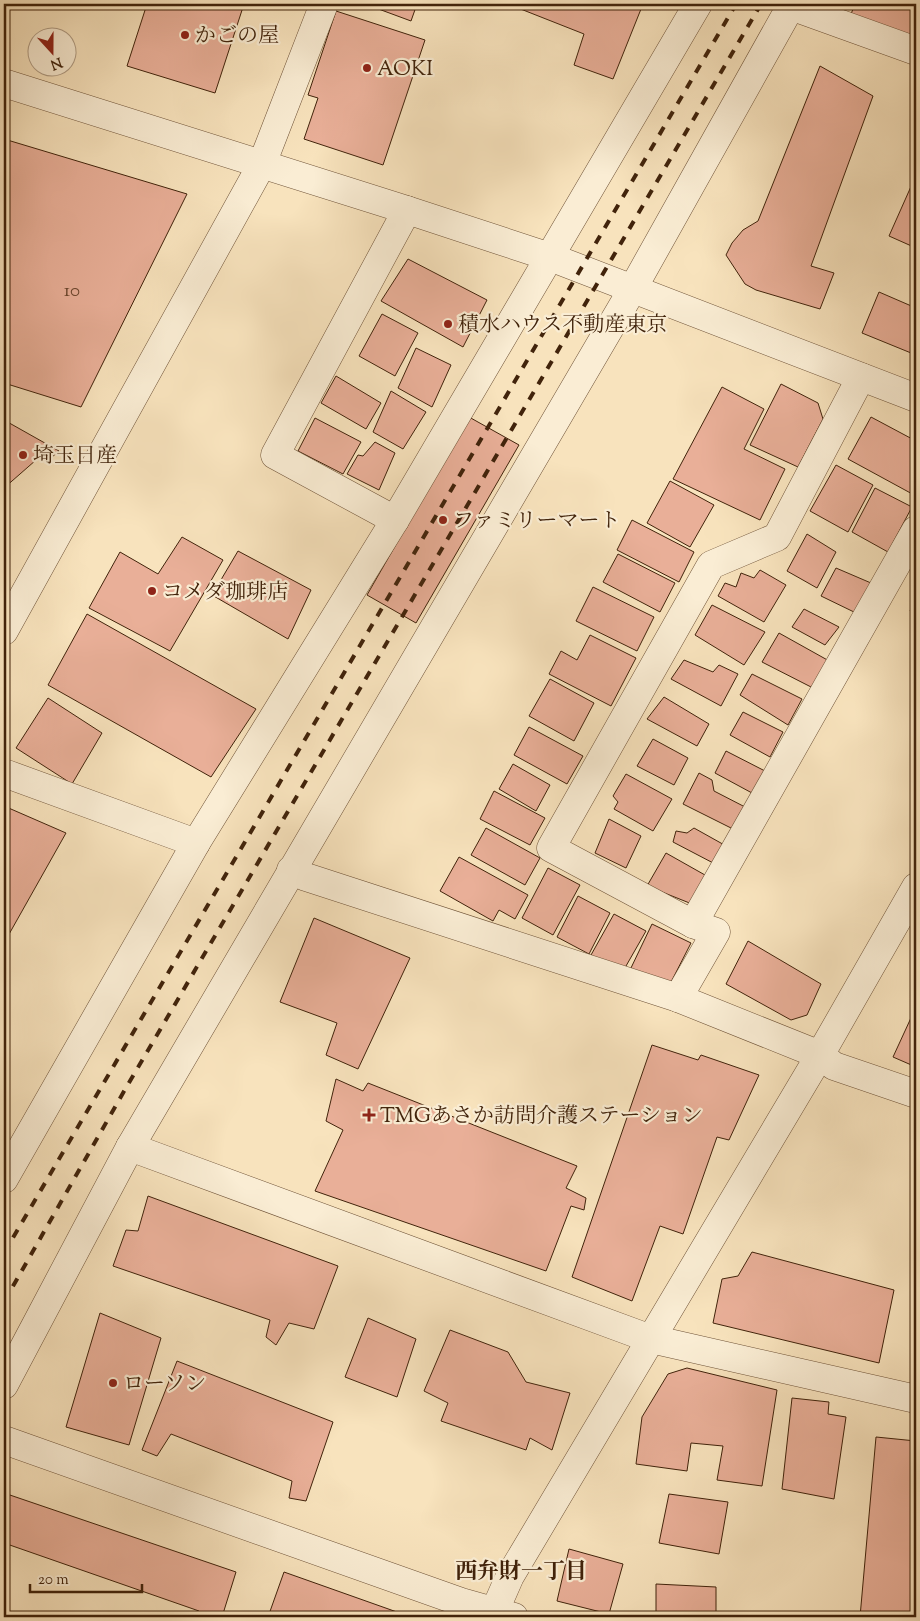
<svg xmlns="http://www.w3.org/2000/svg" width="920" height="1621" viewBox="0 0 920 1621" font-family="'Sorts Mill Goudy','Noto Serif JP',serif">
	<rect width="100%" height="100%" fill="#f8e3bd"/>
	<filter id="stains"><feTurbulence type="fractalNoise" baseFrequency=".004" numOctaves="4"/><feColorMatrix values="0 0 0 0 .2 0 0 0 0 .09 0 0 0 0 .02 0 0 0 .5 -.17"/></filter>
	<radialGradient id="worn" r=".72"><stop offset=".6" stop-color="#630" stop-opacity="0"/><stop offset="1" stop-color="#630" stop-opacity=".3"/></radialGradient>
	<g fill="#e9af98" stroke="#41230b">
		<polygon points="147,4 244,4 215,93 127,66"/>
		<polygon points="365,4 417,4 411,21"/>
		<polygon points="514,4 643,4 613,79 574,65 584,34 513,6"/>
		<polygon points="855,4 916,4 916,26 914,26 910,36 851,14"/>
		<polygon points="336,11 425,40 383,165 304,139 318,98 308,95"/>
		<polygon points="820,66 873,96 811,266 834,273 820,309 756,290 745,284 726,255 732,243 743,230 758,221"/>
		<polygon points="4,139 187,194 81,407 4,383"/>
		<polygon points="913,182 916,183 916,248 889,236"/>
		<polygon points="408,259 487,300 463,347 381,301"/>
		<polygon points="879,292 916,308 916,355 862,333"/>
		<polygon points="382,314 418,333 395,376 359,356"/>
		<polygon points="416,348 451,365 432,407 398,388"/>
		<polygon points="336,376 381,403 366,429 321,403"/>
		<polygon points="781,384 818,403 823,419 798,467 750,445"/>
		<polygon points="722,387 764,409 744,449 785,469 760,520 673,479"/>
		<polygon points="391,391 426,412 403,449 373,432"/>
		<polygon points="469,417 519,445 416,623 367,595"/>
		<polygon points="871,417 916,441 916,496 848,459"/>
		<polygon points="315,418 361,442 343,474 298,451"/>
		<polygon points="4,420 59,451 52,457 44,453 4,488"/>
		<polygon points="375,442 395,453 379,490 347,474 358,455 363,456"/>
		<polygon points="836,465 873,485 848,532 810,511"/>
		<polygon points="670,481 714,505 690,547 647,523"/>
		<polygon points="875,488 912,507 888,552 852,532"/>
		<polygon points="632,520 694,552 679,582 617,550"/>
		<polygon points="807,534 836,552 817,588 787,571"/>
		<polygon points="182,537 223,560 170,651 89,608 120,552 158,574"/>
		<polygon points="238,551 311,590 288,639 212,595"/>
		<polygon points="618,554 675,583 660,612 603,582"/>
		<polygon points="836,568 871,583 854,612 821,596"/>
		<polygon points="760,570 786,585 764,622 718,596 725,583 736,587 741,573 754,578"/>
		<polygon points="593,587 654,617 637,651 576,621"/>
		<polygon points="916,601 916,614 910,611"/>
		<polygon points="712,605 765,632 744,665 695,635"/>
		<polygon points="804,609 839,627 825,645 792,627"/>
		<polygon points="87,614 256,709 211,777 48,685"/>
		<polygon points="779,633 831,662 813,688 762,662"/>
		<polygon points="590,635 636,658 611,706 549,674 561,651 577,660"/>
		<polygon points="684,660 713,672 719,665 738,674 721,706 671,679"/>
		<polygon points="752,674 802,699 788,725 740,695"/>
		<polygon points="550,679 594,703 574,741 529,716"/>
		<polygon points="664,697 709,724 697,746 647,719"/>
		<polygon points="48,698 102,733 72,784 16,748"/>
		<polygon points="743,712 783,732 770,757 730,735"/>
		<polygon points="529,727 583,756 567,784 514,755"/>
		<polygon points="653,739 688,758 674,785 637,766"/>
		<polygon points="726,751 765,771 752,793 715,773"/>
		<polygon points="513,764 550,785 536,811 499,789"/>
		<polygon points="699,773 712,780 714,791 747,808 733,829 683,804"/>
		<polygon points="626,774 672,799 653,831 614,809 618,802 613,796"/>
		<polygon points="494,791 545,818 530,845 480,819"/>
		<polygon points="4,806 66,833 8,936 4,934"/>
		<polygon points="609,819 641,836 626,868 595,853"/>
		<polygon points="486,828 540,858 525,885 471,855"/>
		<polygon points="694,828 728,847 717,865 673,842 676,831 687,833"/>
		<polygon points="666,853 705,875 692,904 647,886"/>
		<polygon points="459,857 528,895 515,919 499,910 493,921 440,891"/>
		<polygon points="548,868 580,885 553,935 522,918"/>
		<polygon points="578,896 610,913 589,954 557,937"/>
		<polygon points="614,914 646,931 622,973 591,955"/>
		<polygon points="314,918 410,958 358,1069 326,1055 337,1023 280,1002"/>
		<polygon points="652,924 691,943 668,988 630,970"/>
		<polygon points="748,941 821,984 807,1015 791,1020 726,984"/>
		<polygon points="916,1007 916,1067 893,1057"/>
		<polygon points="652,1045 698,1060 701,1055 759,1075 729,1140 717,1137 683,1234 660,1226 632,1301 572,1277"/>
		<polygon points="336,1079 363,1091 368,1083 577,1166 566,1188 586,1198 584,1210 571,1206 546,1271 315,1191 343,1130 326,1121"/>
		<polygon points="148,1196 338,1266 314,1329 289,1323 276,1345 266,1337 270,1320 113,1266 126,1230 138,1231"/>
		<polygon points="752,1252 894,1290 879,1363 713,1323 722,1279 738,1276"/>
		<polygon points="100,1313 161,1338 129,1445 66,1427"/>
		<polygon points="368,1318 416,1339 397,1397 345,1377"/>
		<polygon points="450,1330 508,1352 526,1382 570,1393 552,1450 530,1438 526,1450 441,1421 448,1403 424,1391"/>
		<polygon points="177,1361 333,1422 306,1501 289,1498 292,1481 171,1434 157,1456 142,1450"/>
		<polygon points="687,1368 777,1390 762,1486 717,1480 723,1446 691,1443 687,1471 636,1464 642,1417 668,1374"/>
		<polygon points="792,1398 829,1402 828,1414 846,1417 834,1499 782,1489"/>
		<polygon points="876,1437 916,1441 916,1617 860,1617"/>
		<polygon points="4,1493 236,1572 222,1617 196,1617 199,1611 4,1543"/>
		<polygon points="669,1494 728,1502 719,1554 659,1543"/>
		<polygon points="569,1549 623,1564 609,1614 557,1601"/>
		<polygon points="284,1572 411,1617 268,1617"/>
		<polygon points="656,1584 716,1587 716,1617 656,1617"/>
		<polygon points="4,1609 25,1617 4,1617"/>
	</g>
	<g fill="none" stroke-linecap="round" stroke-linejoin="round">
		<defs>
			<g id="minor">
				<polyline points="791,6 916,51"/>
				<polyline points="262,164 324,4"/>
				<polyline points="395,520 275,455 407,210"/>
				<polyline points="4,773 196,843"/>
				<polyline points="291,870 306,877 678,998 820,1055 834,1066 916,1094"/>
				<polyline points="693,924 916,530"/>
				<polyline points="678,998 716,932 693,924 551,848 711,565 777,537 861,377"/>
				<polyline points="130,1147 651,1339 916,1399"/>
				<polyline points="4,1179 196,843 395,520 698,4"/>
				<polyline points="4,1385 130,1147 632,290 792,4"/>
				<polyline points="492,1617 510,1576 820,1055 916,887"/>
			</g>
			<g id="tertiary">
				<polyline points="4,83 407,210 550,257 916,398"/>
				<polyline points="4,631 262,164"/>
				<polyline points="4,1440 461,1602 514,1617"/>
			</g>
		</defs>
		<use href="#minor" stroke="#6f5338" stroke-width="29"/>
		<use href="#tertiary" stroke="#6f5338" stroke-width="29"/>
		<use href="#minor" stroke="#faedd4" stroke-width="28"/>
		<use href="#tertiary" stroke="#faedd4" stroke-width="28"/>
		<g stroke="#41230b" stroke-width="4" stroke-dasharray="9 9" stroke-linecap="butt">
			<polyline points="4,1253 736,4"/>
			<polyline points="4,1302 123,1093 761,4"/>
		</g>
	</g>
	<g fill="#8f2418" stroke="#faedd4" stroke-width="2">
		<circle cx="185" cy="35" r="5"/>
		<circle cx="367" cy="68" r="5"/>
		<circle cx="448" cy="324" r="5"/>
		<circle cx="23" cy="455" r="5"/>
		<circle cx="443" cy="520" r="5"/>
		<circle cx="152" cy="591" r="5"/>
		<path d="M366.5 1107.5h5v5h5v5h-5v5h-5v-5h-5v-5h5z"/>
		<circle cx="113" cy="1383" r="5"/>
	</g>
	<g text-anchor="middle" stroke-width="4.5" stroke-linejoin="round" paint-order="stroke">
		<g font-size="19" fill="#6b462e">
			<text x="72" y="296">10</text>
		</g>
		<g font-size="21" fill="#41230b" stroke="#faedd4" text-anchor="start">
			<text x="195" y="42">かごの屋</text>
			<text x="377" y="75">AOKI</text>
			<text x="458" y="331">積水ハウス不動産東京</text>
			<text x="33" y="462">埼玉日産</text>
			<text x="453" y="527">ファミリーマート</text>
			<text x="162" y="598">コメダ珈琲店</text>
			<text x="380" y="1122">TMGあさか訪問介護ステーション</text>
			<text x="123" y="1390">ローソン</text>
		</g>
		<g font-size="22" font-weight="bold" fill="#41230b" stroke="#faedd4">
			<text x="521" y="1578">西弁財一丁目</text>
		</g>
	</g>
	<rect width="920" height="1621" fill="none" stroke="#f8e3bd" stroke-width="20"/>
	<rect x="5" y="5" width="910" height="1611" fill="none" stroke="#41230b" stroke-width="2.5"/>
	<rect x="10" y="10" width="900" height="1601" fill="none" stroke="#41230b"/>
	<g transform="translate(52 52) rotate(159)"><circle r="24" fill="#faedd4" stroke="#b09c84"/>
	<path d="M0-4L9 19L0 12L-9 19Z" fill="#8f2418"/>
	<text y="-8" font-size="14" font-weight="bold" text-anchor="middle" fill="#41230b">N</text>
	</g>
	<path d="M30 1584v8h112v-8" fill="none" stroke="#41230b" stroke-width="2.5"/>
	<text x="38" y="1584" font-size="15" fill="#41230b" stroke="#faedd4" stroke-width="4" paint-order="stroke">20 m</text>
	<rect width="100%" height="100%" filter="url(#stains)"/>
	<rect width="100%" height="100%" fill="url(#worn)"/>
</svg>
